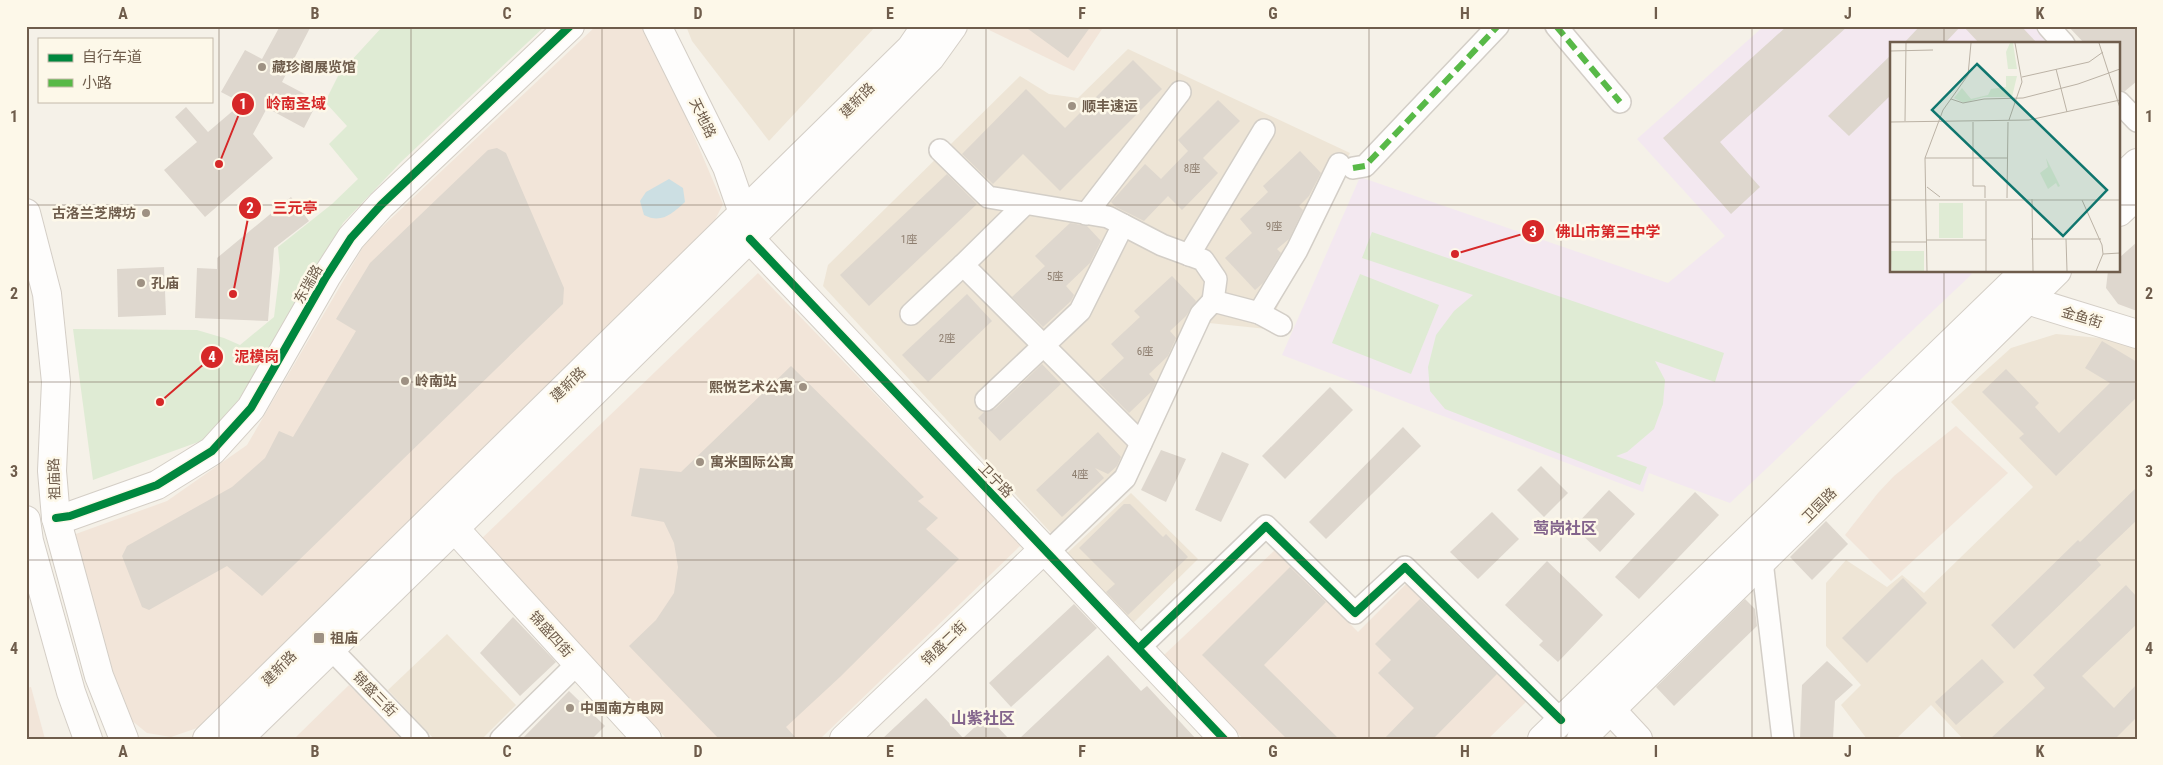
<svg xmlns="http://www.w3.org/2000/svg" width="2163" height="765" viewBox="0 0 2163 765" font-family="'Roboto Condensed','Noto Sans SC',sans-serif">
	<rect width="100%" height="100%" fill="#f5f1e8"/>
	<g fill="#eee5d6">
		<polygon points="686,26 876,26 769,141 692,41"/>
		<polygon points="1128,49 1350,153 1267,329 1209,323 1135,483 1065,548 823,286 828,265 1020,76 1049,94 1078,98"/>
		<polygon points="2056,334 2122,340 2137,346 2137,736 2134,739 1963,739 1931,705 1896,739 1867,739 1841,705 1861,685 1826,646 1826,583 1846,560 1887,587 1902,575 1924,593 2033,487 1951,402 2011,348"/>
		<polygon points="1131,493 1198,559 1127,629 1062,558"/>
		<polygon points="447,634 516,705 482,739 434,739 388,690"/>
	</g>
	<g fill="#f2e5d9">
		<polygon points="596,26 647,26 723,204 706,238 203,726 171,737 147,733 126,716 73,535 167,501 247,445 366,242"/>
		<polygon points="986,26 1104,26 1074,71 985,28"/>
		<polygon points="758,273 1021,545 820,739 667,739 478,542"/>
		<polygon points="1956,426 2008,473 1891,581 1845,535 1878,493 1894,476"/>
		<polygon points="1276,549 1358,632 1409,581 1530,698 1488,739 1243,739 1164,655"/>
		<polygon points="349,685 401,739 294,739"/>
		<polygon points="31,687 45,739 26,739 26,688"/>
	</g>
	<polygon fill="#f3e8f0" points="1764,26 2038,26 2054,44 1892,44 1892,271 1969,271 1972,274 1730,503 1649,473 1643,492 1282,355 1360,177 1668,283 1725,236 1637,139"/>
	<g fill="#dfebd4">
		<polygon points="383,26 545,26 401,162 343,223 259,368 215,436 93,480 73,329 197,330 224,338 240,345 274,317 280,269 278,247 332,204 358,179 329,144 347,126 325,102 339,74"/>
		<polygon points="1372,232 1724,353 1715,382 1655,361 1665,380 1663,404 1654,429 1627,452 1616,456 1647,467 1640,485 1445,409 1430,391 1428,367 1436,335 1454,311 1473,295 1362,258"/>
		<polygon points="1360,274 1439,305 1411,374 1332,343"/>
	</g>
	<path fill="#ccdfe3" d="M669,179l14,9 2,14c-13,12 -24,22 -41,13l-4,-14 6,-9z"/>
	<g fill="#ded7ce">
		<polygon points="280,26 311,26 282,82 318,101 304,128 267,108 253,134 273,158 205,217 164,170 197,142 175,117 186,107 208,132 242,103 221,92 245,50 262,59"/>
		<polygon points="1024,26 1091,26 1068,58"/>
		<polygon points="1787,26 1848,26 1720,142 1760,187 1731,214 1663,138"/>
		<polygon points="1920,26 1961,26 1944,44 1903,44"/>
		<polygon points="1963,26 2021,26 2038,44 1980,44"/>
		<polygon points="2068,26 2137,26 2137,81 2125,91 2119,90 2119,44 2085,44"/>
		<polygon points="1892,54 1892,94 1849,136 1828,116"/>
		<polygon points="1133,60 1162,89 1060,191 1023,154 993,184 962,154 1026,89 1065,128"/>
		<polygon points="1218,100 1240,121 1203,158 1218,173 1182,210 1168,196 1144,221 1116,207 1111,202 1145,164 1161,179 1188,151 1178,140"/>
		<polygon points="497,148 506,153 564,288 563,304 262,596 227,566 149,610 142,607 122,556 127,546 232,487 265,458 279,431 293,437 356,331 336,319 370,263 488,150"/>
		<polygon points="1300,151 1321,173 1309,196 1299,206 1303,210 1289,239 1277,249 1281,253 1263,283 1255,290 1225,258 1252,233 1240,219 1268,192 1263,186"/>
		<polygon points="947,174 977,204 869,306 840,275"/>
		<polygon points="291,197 309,221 274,248 268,321 195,318 197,268 217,269 217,258"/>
		<polygon points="1070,223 1087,226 1101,241 1090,263 1066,286 1074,295 1071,301 1043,327 1012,297 1045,266 1035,256"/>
		<polygon points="2137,242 2137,311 2118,304 2106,288 2108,271 2119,271 2119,258"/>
		<polygon points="164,267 166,315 118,317 117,269"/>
		<polygon points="1172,276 1196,301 1186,316 1170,331 1176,338 1168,356 1149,374 1156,382 1152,391 1129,413 1098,382 1124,358 1111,344 1140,317 1134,311"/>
		<polygon points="967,294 992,321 928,382 902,355"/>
		<polygon points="2102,341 2137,362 2137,397 2056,476 2019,438 2024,434 1982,392 2006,369 2039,403 2035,407 2059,433 2110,383 2085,368"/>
		<polygon points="1042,364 1061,384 1000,441 978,418 984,412 995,409"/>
		<polygon points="791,366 924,497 918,501 938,518 926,529 959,559 840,677 786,727 797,739 719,739 629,646 656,620 674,593 678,567 674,543 664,522 631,516 640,468 681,472"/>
		<polygon points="1330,387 1353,410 1285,479 1262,456"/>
		<polygon points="1403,427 1421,446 1326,539 1309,522"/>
		<polygon points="1098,432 1121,457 1117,466 1108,474 1095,468 1104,478 1062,517 1036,490"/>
		<polygon points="1161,450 1186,459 1166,502 1141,490"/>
		<polygon points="1222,452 1249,464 1221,522 1195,510"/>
		<polygon points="1541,466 1568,493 1544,517 1517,490"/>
		<polygon points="2137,487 2137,520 2096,559 2101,565 2014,649 1991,625 2078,540 2080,542"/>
		<polygon points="1609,490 1635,514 1600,552 1574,527"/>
		<polygon points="1695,492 1719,515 1639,599 1615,577"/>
		<polygon points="1124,504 1130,504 1163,537 1166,534 1188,557 1128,615 1106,592 1115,584 1079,548"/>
		<polygon points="1492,512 1519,539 1478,579 1450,552"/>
		<polygon points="1826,521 1848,544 1812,580 1790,557"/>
		<polygon points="1547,561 1603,615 1558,662 1539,645 1543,641 1505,605"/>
		<polygon points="1290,567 1326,602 1264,665 1339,739 1287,739 1202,655"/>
		<polygon points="1903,578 1927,603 1867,663 1842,638"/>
		<polygon points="2126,585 2137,597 2137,624 2082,676 2114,708 2137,684 2137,717 2115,739 1990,739 2045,688 2033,675"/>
		<polygon points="1420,599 1497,674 1433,739 1384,739 1414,708 1378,673 1391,660 1375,644"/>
		<polygon points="1745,599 1755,609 1757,626 1674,706 1656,687"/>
		<polygon points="1074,604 1097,628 1011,707 989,683"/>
		<polygon points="513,617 556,662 520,696 480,653"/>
		<polygon points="1108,655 1141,691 1147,686 1196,739 1019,739"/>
		<polygon points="1982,659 2004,682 1956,725 1935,702"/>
		<polygon points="1827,661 1853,685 1835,701 1833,739 1800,739 1802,685"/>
		<polygon points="569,691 605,726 592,739 522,739"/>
		<polygon points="926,698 963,738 987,716 1009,739 882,739"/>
	</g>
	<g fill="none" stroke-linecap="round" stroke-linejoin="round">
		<defs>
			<g id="street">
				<polyline points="1556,26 1620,102"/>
				<polyline points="2048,26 2064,44"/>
				<polyline points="2119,102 2137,121"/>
				<polyline points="940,150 988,197 1108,217 1162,245 1203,260 1216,279 1213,301"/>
				<polyline points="1353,168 1365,166 1498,26"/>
				<polyline points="1025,204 963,265 1141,443"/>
				<polyline points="1086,214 1180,92"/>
				<polyline points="1189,255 1264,130"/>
				<polyline points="1259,313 1297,250 1339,164"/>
				<polyline points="911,314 963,265"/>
				<polyline points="986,400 1080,311 1123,225"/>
				<polyline points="1048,552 1125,478 1201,314 1213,301 1259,313 1281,325"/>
				<polyline points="1762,561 1783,739"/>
				<polyline points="1139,648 1266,526 1355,613 1405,567 1561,720"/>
				<polyline points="331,649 418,739"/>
				<polyline points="501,739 578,663"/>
			</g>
			<g id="secondary">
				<polyline points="657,26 727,167 743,213"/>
				<polyline points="2119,180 2137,163"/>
				<polyline points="2119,212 2137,195"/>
				<polyline points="26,213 47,294 56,382 52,471 56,518 99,676 124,739"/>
				<polyline points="750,239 1224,739"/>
				<polyline points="2027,300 2137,334"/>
				<polyline points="56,518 70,516 157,485 212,451 251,408 326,277 351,238 381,205 570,26"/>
				<polyline points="26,520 29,541 71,692 88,739"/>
				<polyline points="455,529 647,739"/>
				<polyline points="1594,703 1611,710 1638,739"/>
				<polyline points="207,739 911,48 926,26"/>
				<path d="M238,739c232,-225 464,-451 692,-681l23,-32"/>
				<polyline points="844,739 1044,549"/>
				<polyline points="1542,739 2025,271"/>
				<polyline points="1581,739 2057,271"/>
			</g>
		</defs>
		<use href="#street" stroke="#d3cec7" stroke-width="24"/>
		<use href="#secondary" stroke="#d4cec6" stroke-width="30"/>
		<use href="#street" stroke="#fefdfc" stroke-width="21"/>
		<use href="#secondary" stroke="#fefdfc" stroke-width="28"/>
		<g stroke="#58b947" stroke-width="6" stroke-dasharray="12 6" stroke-linecap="butt">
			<polyline points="1556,26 1620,102"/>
			<polyline points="1353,168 1365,166 1498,26"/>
		</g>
		<defs>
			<g id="cycleway">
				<polyline points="750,239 1224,739"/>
				<polyline points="56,518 70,516 157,485 212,451 251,408 326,277 351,238 381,205 570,26"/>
				<polyline points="1139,648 1266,526 1355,613 1405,567 1561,720"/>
			</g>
		</defs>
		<use href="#cycleway" stroke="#fdf8e9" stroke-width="11"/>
		<use href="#cycleway" stroke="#00873e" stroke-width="8"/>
	</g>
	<path fill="none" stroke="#6f5d4c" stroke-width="1" stroke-opacity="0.55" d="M219,26v713M411,26v713M602,26v713M794,26v713M986,26v713M1177,26v713M1369,26v713M1561,26v713M1752,26v713M1944,26v18M26,205h1866M2119,205h18M1944,271v468M26,382h2111M26,560h2111"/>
	<g fill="#9e9183" stroke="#fdf8e9" stroke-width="2">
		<circle cx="262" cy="67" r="5"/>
		<circle cx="1072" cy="106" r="5"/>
		<circle cx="146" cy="213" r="5"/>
		<circle cx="141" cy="283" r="5"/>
		<circle cx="405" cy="381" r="5"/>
		<circle cx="803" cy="387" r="5"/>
		<circle cx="700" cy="462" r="5"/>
		<rect x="313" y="632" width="12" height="12" rx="2.5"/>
		<circle cx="570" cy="708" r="5"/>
	</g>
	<g text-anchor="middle" stroke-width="5" stroke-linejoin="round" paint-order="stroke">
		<g font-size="11" fill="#8d7e6f">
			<text x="1192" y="172">8座</text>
			<text x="1274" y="230">9座</text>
			<text x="909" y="243">1座</text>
			<text x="1055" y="280">5座</text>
			<text x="947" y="342">2座</text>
			<text x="1145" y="355">6座</text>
			<text x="1080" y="478">4座</text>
		</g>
		<g font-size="14" font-weight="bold" fill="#6f5d4c" stroke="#fdf8e9" text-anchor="start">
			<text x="272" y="72">藏珍阁展览馆</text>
			<text x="1082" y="111">顺丰速运</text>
			<text x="136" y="218" text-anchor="end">古洛兰芝牌坊</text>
			<text x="151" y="288">孔庙</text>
			<text x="415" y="386">岭南站</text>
			<text x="793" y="392" text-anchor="end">熙悦艺术公寓</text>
			<text x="710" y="467">寓米国际公寓</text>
			<text x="330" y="643">祖庙</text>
			<text x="580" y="713">中国南方电网</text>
		</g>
		<g font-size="14" fill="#6f5d4c" stroke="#fdf8e9">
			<text transform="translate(857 100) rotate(-45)" y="5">建新路</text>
			<text transform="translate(703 118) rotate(64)" y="5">天地路</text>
			<text transform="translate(308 284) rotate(-60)" y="5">东瑞路</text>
			<text transform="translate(2082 317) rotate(17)" y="5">金鱼街</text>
			<text transform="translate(568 384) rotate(-44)" y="5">建新路</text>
			<text transform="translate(54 479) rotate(-92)" y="5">祖庙路</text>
			<text transform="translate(996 480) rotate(46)" y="5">卫宁路</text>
			<text transform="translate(1819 505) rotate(-45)" y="5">卫国路</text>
			<text transform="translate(551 634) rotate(48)" y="5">锦盛四街</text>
			<text transform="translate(944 643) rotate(-44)" y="5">锦盛二街</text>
			<text transform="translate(279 668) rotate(-45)" y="5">建新路</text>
			<text transform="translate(375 694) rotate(46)" y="5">锦盛三街</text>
		</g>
		<g font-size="16" font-weight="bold" fill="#83648c" stroke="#fdf8e9">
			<text x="1565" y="534">莺岗社区</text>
			<text x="983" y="724">山紫社区</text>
		</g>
	</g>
	<g transform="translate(1890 42)">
		<rect width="230" height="230" fill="#f5f1e8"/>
		<path d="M120,1h3l4,26h-9l-2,-17zM116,34h11l-5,21h-28l-20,6 -10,-5 8,-10 9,11 17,-4 3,-6 15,-2zM156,116l14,28 -2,1 -2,-4 -8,6 -8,-16 8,-6zM49,161h24v35h-24zM0,209h34v20h-32z" fill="#dfebd4"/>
		<path fill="none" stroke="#bbb2a5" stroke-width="1" d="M209,1l21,65M0,9l43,-1M166,27l11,43M132,35l67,-15 14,-10M61,57l12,4 21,-4 39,-1 55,-14 42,-15M119,78l13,-38 -7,-39M15,79l1,-78M0,80l139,-2 91,-20M83,80v64h12v12M35,116h83M37,145l13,10M117,156l1,-76M142,157l1,72M0,158h230M192,158l20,45 1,9 -7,17M141,197h70M176,197l1,32M37,198h59M0,200h36M213,212l17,-1M37,229l-2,-113 18,-48 25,-35 3,-32M96,229v-70"/>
		<path fill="#0f766e" fill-opacity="0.15" stroke="#0f766e" stroke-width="2.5" d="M87,22l130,126 -44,46 -131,-126z"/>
		<rect width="230" height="230" fill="none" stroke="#6f5d4c" stroke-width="2.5"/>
	</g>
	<path fill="none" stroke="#d62828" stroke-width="2" d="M219 164L243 104M233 294L250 208M1455 254L1533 231M160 402L212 357"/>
	<g fill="#d62828" stroke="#fdf8e9" stroke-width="2">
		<circle cx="219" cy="164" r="5"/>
		<circle cx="233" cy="294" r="5"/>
		<circle cx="1455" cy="254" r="5"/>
		<circle cx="160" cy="402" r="5"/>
		<circle cx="243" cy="104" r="12"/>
		<circle cx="250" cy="208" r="12"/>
		<circle cx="1533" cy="231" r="12"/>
		<circle cx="212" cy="357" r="12"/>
	</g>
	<g font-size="15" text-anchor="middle" font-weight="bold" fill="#fff">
		<text x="243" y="109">1</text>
		<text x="250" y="213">2</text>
		<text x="1533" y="237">3</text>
		<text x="212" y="362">4</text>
	</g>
	<g font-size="15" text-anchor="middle" font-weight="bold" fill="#d62828" stroke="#fdf8e9" stroke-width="5" stroke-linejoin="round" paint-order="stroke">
		<text x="296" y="109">岭南圣域</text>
		<text x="295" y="213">三元亭</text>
		<text x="1608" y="237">佛山市第三中学</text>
		<text x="257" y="362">泥模岗</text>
	</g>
	<rect width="2163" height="765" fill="none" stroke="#fdf8e9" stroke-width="55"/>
	<rect x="38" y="38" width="175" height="65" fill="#fdf8e9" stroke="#c4baaa"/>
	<rect x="48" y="54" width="25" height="8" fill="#00873e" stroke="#c4baaa"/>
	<text x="82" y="62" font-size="15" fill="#6f5d4c">自行车道</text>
	<rect x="48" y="79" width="25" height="8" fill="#58b947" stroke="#c4baaa"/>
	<text x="82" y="88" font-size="15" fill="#6f5d4c">小路</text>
	<rect x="28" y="28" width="2108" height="710" fill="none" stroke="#6f5d4c" stroke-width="2"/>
	<g font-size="16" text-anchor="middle" font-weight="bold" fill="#6f5d4c">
		<text x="123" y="19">A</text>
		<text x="315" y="19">B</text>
		<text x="507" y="19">C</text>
		<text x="698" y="19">D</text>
		<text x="890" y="19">E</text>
		<text x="1082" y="19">F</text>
		<text x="1273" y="19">G</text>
		<text x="1465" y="19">H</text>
		<text x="1656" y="19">I</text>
		<text x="1848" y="19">J</text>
		<text x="2040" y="19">K</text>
		<text x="14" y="122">1</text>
		<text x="2149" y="122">1</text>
		<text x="14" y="299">2</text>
		<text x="2149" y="299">2</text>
		<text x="14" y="477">3</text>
		<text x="2149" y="477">3</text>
		<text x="14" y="654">4</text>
		<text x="2149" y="654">4</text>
		<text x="123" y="757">A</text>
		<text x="315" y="757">B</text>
		<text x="507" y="757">C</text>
		<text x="698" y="757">D</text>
		<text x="890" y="757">E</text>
		<text x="1082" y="757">F</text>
		<text x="1273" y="757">G</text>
		<text x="1465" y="757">H</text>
		<text x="1656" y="757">I</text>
		<text x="1848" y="757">J</text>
		<text x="2040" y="757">K</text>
	</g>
</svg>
